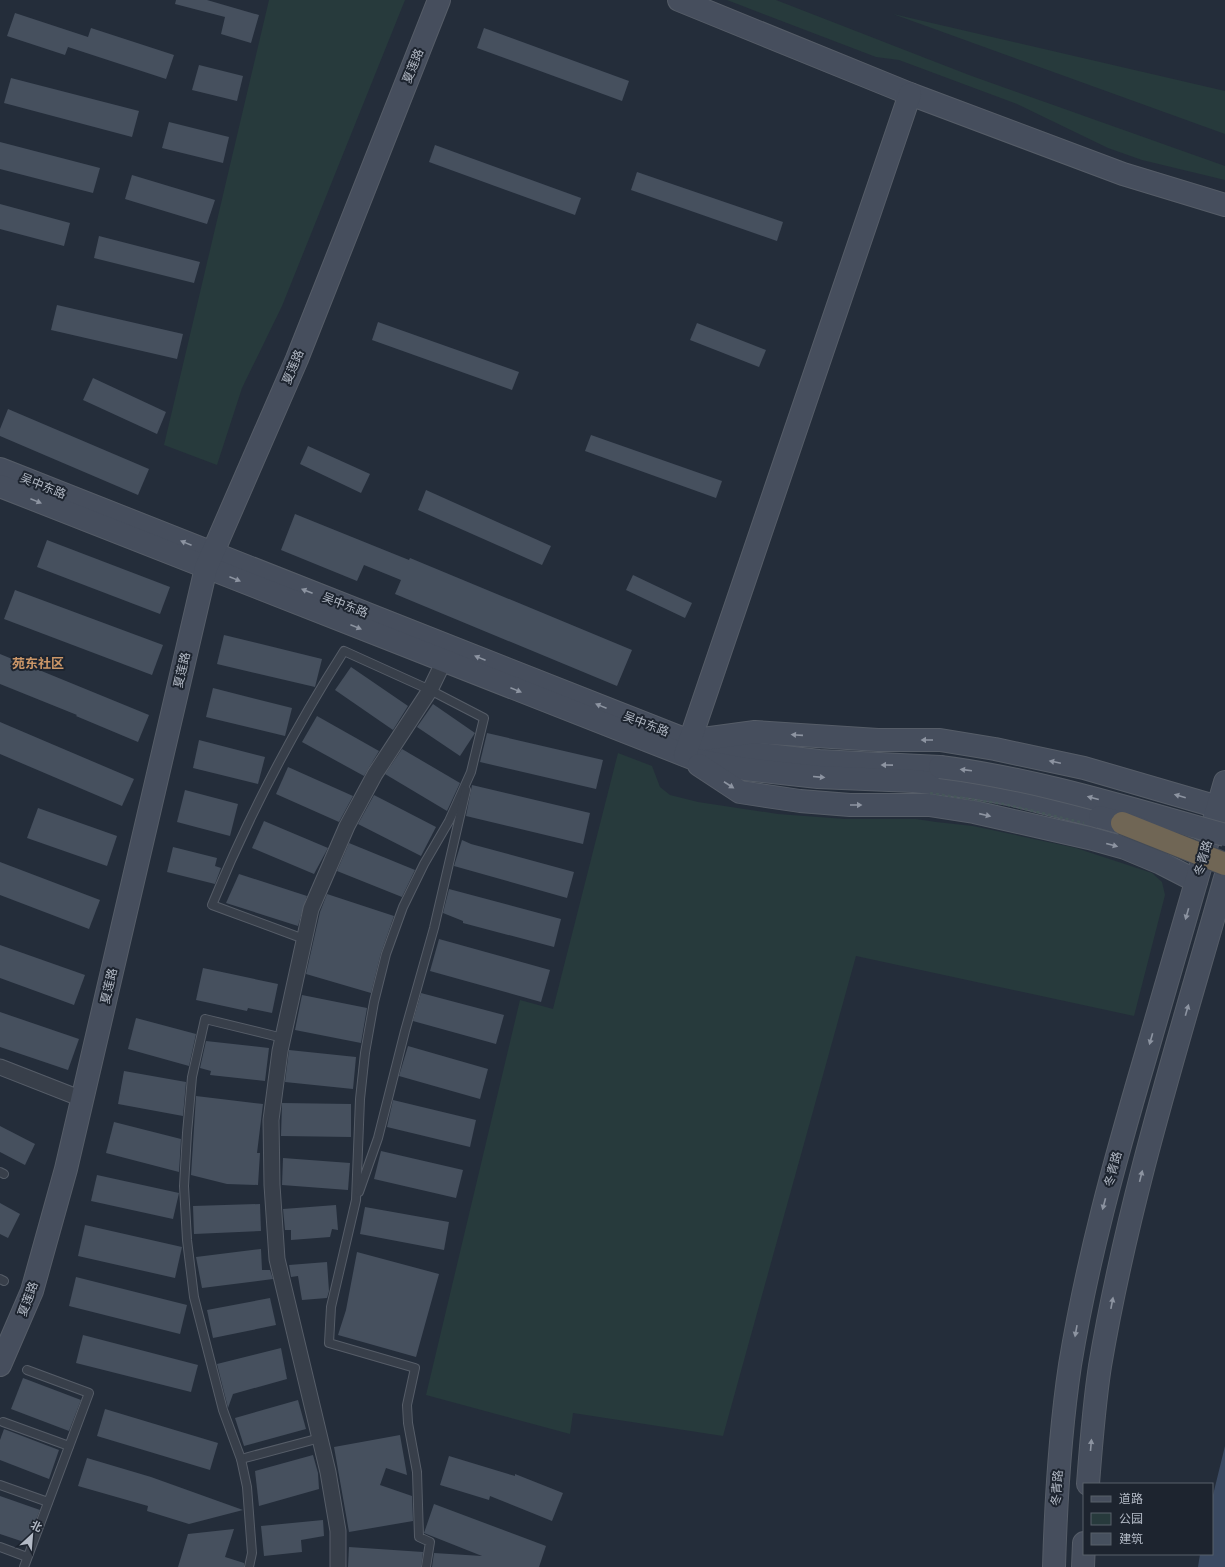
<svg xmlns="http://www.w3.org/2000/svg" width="1225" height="1567" viewBox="0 0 1225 1567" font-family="'Varela Round','Noto Sans SC',sans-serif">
	<rect width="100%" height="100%" fill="#242d3a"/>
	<g fill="#273a3c">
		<polygon points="269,0 405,0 282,306 242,388 217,465 164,445"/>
		<polygon points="727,0 776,0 969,75 1225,166 1225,180 1142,160 1108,148 1017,104 899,60 876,57"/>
		<polygon points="893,14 1225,91 1225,134"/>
		<polygon points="618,753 652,766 660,787 670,795 698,802 778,814 845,819 916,819 936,822 973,826 1076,848 1152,873 1162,882 1165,895 1134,1016 856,956 723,1436 573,1413 570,1434 426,1395 520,1000 553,1009"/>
	</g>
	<polygon fill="#3b4a62" points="1225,1446 1225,1567 1198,1567 1200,1554 1212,1554 1212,1499"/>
	<g fill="#46505e">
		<polygon points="176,0 207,0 259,15 251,43 221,34 225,17 175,4"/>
		<polygon points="15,13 88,37 91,28 174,55 166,79 68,47 65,55 7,36"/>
		<polygon points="484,28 629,81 622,101 477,48"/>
		<polygon points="199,65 243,76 237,101 192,90"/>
		<polygon points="11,78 139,111 132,137 4,103"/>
		<polygon points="169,122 229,137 223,163 162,148"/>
		<polygon points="0,142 100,168 93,193 0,169"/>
		<polygon points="435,145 581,198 575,215 429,162"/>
		<polygon points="637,172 783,222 777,241 631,190"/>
		<polygon points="132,175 215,200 207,224 125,199"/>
		<polygon points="0,204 70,223 64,246 0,229"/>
		<polygon points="99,236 200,262 194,283 94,258"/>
		<polygon points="57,305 183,334 177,359 51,330"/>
		<polygon points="378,322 519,372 512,390 372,340"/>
		<polygon points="697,323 766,350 759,367 690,340"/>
		<polygon points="93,378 166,412 157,434 83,400"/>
		<polygon points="8,409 149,469 138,495 0,436 0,429"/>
		<polygon points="591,435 722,481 716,498 585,451"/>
		<polygon points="308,446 370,474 361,493 300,464"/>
		<polygon points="426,490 551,546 542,565 418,510"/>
		<polygon points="295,514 409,560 410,558 632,650 617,686 395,594 401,580 364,565 357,581 281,550"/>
		<polygon points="47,540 170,587 160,614 37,567"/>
		<polygon points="633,575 692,603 685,618 626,590"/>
		<polygon points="15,590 163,645 152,675 4,619"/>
		<polygon points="224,635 322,659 315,687 217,664"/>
		<polygon points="0,654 149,715 138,742 76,716 77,715 0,684"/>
		<polygon points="351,667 408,706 393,730 335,690"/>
		<polygon points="213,688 292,708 285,736 206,717"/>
		<polygon points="433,704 475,733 460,756 417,727"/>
		<polygon points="317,716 379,751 364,776 302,742"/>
		<polygon points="0,722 134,779 122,806 0,754"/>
		<polygon points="487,733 603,760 596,789 480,762"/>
		<polygon points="199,740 265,757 258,784 193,768"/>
		<polygon points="402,749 460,783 447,811 385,774"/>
		<polygon points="288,767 353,796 339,822 276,794"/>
		<polygon points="472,785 590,813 583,844 466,816"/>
		<polygon points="185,790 238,804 230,836 177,822"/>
		<polygon points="374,795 436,827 421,856 358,824"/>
		<polygon points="38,808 117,836 107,866 27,838"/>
		<polygon points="264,821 328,848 314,874 252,848"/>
		<polygon points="462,840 471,844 574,872 567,898 454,866"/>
		<polygon points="349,843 415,870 402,897 337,871"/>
		<polygon points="173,847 217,858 215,866 221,868 215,884 167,872"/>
		<polygon points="0,862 100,900 89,929 0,895"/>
		<polygon points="239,874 307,896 298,926 226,903"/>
		<polygon points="449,889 561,919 554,947 463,923 463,921 443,913"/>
		<polygon points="327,894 394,916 381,953 371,993 306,974 320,912"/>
		<polygon points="439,939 550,970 541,1002 430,971"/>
		<polygon points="0,945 85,975 74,1005 0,978"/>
		<polygon points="203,968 278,984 272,1013 248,1008 247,1011 196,1000"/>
		<polygon points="421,993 504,1015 496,1044 413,1021"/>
		<polygon points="302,995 367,1008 361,1043 295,1030"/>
		<polygon points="0,1012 79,1039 68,1070 0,1047"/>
		<polygon points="136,1018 196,1034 189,1066 128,1049"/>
		<polygon points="206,1041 269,1048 265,1081 210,1075 211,1071 200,1068"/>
		<polygon points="408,1046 488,1069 480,1099 399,1076"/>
		<polygon points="289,1050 356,1057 353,1089 285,1082"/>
		<polygon points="124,1071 186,1082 183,1116 118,1104"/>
		<polygon points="196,1096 263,1104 257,1153 260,1153 258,1185 227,1184 191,1175"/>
		<polygon points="393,1100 476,1120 470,1147 387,1127"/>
		<polygon points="282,1103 351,1104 351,1137 281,1136"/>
		<polygon points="114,1122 181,1139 179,1172 106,1153"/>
		<polygon points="0,1126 35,1144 25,1165 0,1152"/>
		<polygon points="381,1151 463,1170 456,1198 374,1179"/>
		<polygon points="283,1158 350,1163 348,1190 282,1185"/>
		<polygon points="97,1175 179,1193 173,1219 91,1201"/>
		<polygon points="0,1203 20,1214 8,1238 0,1234"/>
		<polygon points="260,1204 261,1231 194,1234 193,1206"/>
		<polygon points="336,1205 338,1230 332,1229 330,1237 291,1240 291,1230 285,1230 283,1209"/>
		<polygon points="365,1207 449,1222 444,1250 360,1234"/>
		<polygon points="85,1225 182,1247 175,1278 78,1256"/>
		<polygon points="261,1249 262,1270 270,1270 273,1279 202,1288 196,1257"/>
		<polygon points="357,1252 439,1274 416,1357 338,1335 346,1310"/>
		<polygon points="327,1262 329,1291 327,1298 302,1300 298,1276 291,1277 289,1265"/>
		<polygon points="76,1277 187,1305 180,1334 69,1306"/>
		<polygon points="270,1298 276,1325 213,1338 207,1310"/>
		<polygon points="83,1335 198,1365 191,1392 76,1363"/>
		<polygon points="281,1348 287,1379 233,1394 228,1408 217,1364"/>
		<polygon points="23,1378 81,1400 69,1431 11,1409"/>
		<polygon points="298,1400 306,1429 244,1446 235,1418"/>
		<polygon points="105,1409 218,1443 210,1470 97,1436"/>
		<polygon points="4,1429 59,1450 49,1479 0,1460 0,1440"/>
		<polygon points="400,1435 407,1475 386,1468 380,1485 412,1496 413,1521 349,1532 334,1447"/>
		<polygon points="313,1455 318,1473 319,1489 259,1506 255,1471"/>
		<polygon points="449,1456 515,1476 515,1474 563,1493 552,1521 490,1496 489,1500 440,1485"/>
		<polygon points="87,1458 151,1477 243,1510 189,1524 147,1511 148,1506 78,1486"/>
		<polygon points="0,1496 40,1510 27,1543 0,1534"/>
		<polygon points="434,1504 546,1546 539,1567 432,1567 434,1553 482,1556 424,1533"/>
		<polygon points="323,1520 324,1536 301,1540 302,1552 264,1556 261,1526"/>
		<polygon points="234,1529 225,1557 244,1563 244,1567 178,1567 188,1534"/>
		<polygon points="349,1547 423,1552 421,1567 348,1567"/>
	</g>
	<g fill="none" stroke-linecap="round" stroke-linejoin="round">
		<defs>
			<g id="lane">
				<path d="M304,939l-92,-34c36,-88 81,-174 132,-254l86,39 54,28 -13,54 -22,49 -25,43 -21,43 -17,47 -12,48 -9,51 -5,46 -4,101 -25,107 -2,36 86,25 -8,37 1,18 9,49 2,65 11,5 -4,25"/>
				<polyline points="0,1172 4,1174"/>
				<polyline points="359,1192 378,1138 405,1031 434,928 466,790"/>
				<polyline points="0,1279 4,1281"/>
				<polyline points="3,1422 69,1446"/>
				<polyline points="241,1459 320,1438"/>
				<polyline points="0,1485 48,1502"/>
				<polyline points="0,1547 27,1557"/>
				<polyline points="24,1567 89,1393 27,1370"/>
				<polyline points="249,1567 252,1553 247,1487 241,1459 223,1410 194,1297 187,1240 184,1186 187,1133 192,1077 205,1019 283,1038"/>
			</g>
			<g id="street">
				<polyline points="0,1067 82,1099"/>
				<polyline points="338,1567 338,1531 328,1472 277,1259 272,1185 271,1120 280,1051 311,909 347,826 375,774 430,690 444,661"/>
			</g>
			<g id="secondary">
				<polyline points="679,0 910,94 1123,174 1225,205"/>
				<polyline points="0,469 689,741 724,750 819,761 940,767"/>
				<polyline points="0,486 697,760 745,769 818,777 913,781 970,787 1014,795 1100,817"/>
				<polyline points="703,739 755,732 878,740 940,740 995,749 1084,768 1218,807"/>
				<polyline points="685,755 910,94"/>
				<polyline points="699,765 740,792 800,801 850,805 929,805 974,812 1089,838 1125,848 1161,863 1196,881"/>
				<polyline points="0,1365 32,1291 66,1169 206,568 297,359 439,0"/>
				<path d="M1088,1484c3,-39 6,-79 12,-118 28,-166 79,-326 125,-488"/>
				<path d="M1054,1567c2,-68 6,-135 16,-202 17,-104 45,-205 75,-307 26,-92 53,-184 80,-276"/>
				<polyline points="1083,1567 1084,1543"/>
			</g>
		</defs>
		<use href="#lane" stroke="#565d68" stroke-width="10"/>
		<use href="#street" stroke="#565d68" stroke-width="17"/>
		<use href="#secondary" stroke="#565d68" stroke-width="24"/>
		<use href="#lane" stroke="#383f4a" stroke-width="8"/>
		<use href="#street" stroke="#383f4a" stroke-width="15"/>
		<use href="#secondary" stroke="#464e5d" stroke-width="22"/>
		<defs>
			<g id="secondary-bridge">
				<path d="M940,767c97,12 191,42 285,68"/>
				<polyline points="1100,817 1140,828"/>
			</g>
			<polyline id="highway-bridge" points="1122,823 1225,864"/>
		</defs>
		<use href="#secondary-bridge" stroke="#565d68" stroke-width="24" stroke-linecap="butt"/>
		<use href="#highway-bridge" stroke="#434a55" stroke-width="24" stroke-linecap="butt"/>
		<polyline stroke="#46575a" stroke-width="2.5" stroke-dasharray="3 3" stroke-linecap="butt" points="930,793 1004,804 1084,823"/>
		<use href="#secondary-bridge" stroke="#464e5d" stroke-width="22"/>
		<use href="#highway-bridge" stroke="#706655" stroke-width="22"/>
	</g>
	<defs><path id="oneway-solid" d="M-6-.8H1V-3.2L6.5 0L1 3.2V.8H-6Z"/></defs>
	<g fill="#8d94a1">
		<use href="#oneway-solid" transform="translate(36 501) rotate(22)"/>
		<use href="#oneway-solid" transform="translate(186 543) rotate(-158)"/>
		<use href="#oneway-solid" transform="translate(235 579) rotate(22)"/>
		<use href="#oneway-solid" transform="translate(307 591) rotate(-159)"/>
		<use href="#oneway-solid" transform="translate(356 627) rotate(22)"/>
		<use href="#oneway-solid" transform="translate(480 658) rotate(-158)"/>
		<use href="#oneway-solid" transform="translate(516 690) rotate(22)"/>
		<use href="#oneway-solid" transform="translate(601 706) rotate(-158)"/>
		<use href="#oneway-solid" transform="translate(797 735) rotate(-176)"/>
		<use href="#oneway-solid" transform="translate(927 740) rotate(180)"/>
		<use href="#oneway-solid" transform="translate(1055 762) rotate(-168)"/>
		<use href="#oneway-solid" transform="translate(887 765) rotate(-179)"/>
		<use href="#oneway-solid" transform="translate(966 770) rotate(-173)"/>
		<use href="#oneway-solid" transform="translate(819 777) rotate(5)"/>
		<use href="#oneway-solid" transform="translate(729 785) rotate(33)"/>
		<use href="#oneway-solid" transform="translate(1180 796) rotate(-164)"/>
		<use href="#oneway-solid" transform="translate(1093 798) rotate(-165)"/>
		<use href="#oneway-solid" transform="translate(856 805)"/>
		<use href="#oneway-solid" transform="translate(985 815) rotate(13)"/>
		<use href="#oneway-solid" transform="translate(1112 845) rotate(15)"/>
		<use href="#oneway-solid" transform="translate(1187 914) rotate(106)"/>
		<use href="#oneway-solid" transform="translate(1187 1010) rotate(-74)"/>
		<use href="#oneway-solid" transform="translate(1151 1039) rotate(106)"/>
		<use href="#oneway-solid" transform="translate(1141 1176) rotate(-76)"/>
		<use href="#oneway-solid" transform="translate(1104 1204) rotate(105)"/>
		<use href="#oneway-solid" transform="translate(1112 1303) rotate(-79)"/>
		<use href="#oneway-solid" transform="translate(1076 1331) rotate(100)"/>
		<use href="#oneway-solid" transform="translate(1091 1445) rotate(-85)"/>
	</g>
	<g text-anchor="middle" stroke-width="4" stroke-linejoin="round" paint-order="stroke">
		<g font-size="12" fill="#b3bac6" stroke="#1d242f">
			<text transform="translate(413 66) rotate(-68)" y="4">夏莲路</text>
			<text transform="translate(293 367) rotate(-67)" y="4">夏莲路</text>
			<text transform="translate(43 486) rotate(22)" y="4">吴中东路</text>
			<text transform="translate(345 605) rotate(21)" y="4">吴中东路</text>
			<text transform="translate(182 670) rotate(-77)" y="4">夏莲路</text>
			<text transform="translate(646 724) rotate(21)" y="4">吴中东路</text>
			<text transform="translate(1203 858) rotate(-74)" y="4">冬青路</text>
			<text transform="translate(109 986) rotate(-77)" y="4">夏莲路</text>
			<text transform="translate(1113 1169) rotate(-75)" y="4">冬青路</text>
			<text transform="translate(28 1299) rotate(-70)" y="4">夏莲路</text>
			<text transform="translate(1057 1488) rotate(-86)" y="4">冬青路</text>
		</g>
		<g font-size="13" font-weight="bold" fill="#cc9768" stroke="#1d242f">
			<text x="38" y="668">苑东社区</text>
		</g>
	</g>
	<rect x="1083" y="1483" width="130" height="72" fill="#1d242f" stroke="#59606b"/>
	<rect x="1091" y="1496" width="20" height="6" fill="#464e5d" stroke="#59606b"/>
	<text x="1119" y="1503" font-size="12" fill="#b3bac6">道路</text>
	<rect x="1091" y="1513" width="20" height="12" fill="#273a3c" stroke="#59606b"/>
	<text x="1119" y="1523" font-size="12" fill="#b3bac6">公园</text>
	<rect x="1091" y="1533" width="20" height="12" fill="#46505e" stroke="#59606b"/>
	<text x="1119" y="1543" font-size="12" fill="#b3bac6">建筑</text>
	<g transform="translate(32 1535) rotate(26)" stroke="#1d242f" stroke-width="3" paint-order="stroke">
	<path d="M0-3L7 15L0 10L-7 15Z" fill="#b3bac6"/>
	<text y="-6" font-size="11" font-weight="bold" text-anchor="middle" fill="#b3bac6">北</text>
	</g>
</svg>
